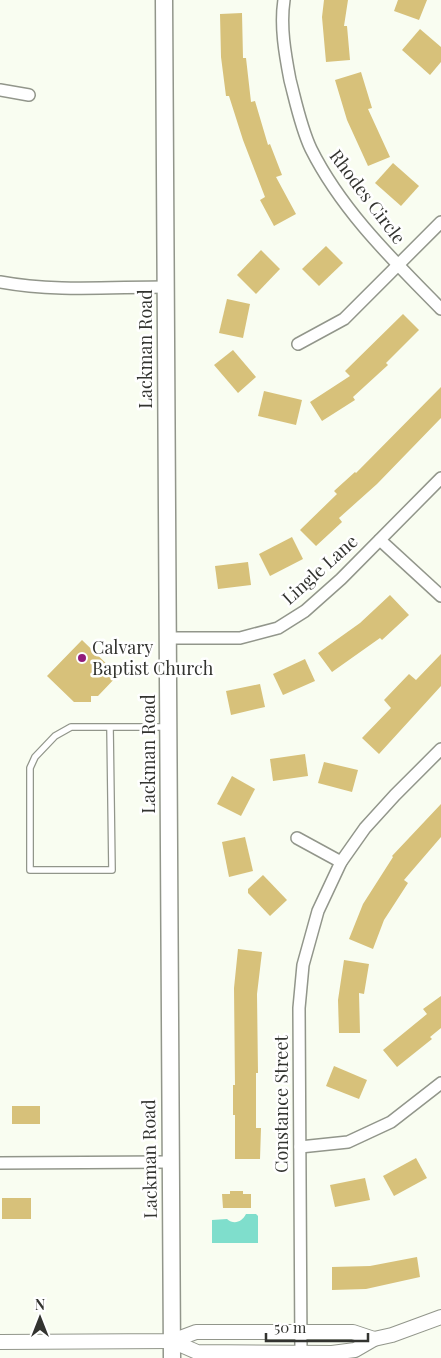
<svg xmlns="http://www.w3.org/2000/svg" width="441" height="1358" viewBox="0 0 441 1358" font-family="'Playfair Display',serif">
	<rect width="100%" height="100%" fill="#f9fdf1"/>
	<path fill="#7fdecc" d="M246,1214h10l2,2v27h-46v-23l15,-1c7,6 15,3 19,-5z"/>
	<g fill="#d7c17a">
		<polygon points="324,0 348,0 344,26 347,26 350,60 326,62 322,17"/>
		<polygon points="398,0 427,0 419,20 394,11"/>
		<polygon points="242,13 243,58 246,58 251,102 255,101 268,145 270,144 282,175 276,177 296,214 274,226 260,200 265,197 243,140 229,96 226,96 221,57 220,14"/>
		<polygon points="420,29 441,47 441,62 430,75 402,50"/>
		<polygon points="361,72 372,108 368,109 390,157 368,166 347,120 335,80"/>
		<polygon points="393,163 419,186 401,206 375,183"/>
		<polygon points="326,246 343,263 319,286 302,269"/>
		<polygon points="261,250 280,269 256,294 237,275"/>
		<polygon points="227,299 250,304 243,338 219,333"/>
		<polygon points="403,314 419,330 386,363 388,365 353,397 355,400 322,421 310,402 350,376 345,371"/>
		<polygon points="233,350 256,377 238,393 214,365"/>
		<polygon points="441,387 441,418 377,484 339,518 342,522 316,546 300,530 337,494 334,491 355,472 356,473"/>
		<polygon points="264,391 302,400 296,425 258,416"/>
		<polygon points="292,537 303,559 270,576 259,554"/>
		<polygon points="248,562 251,585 218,589 215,566"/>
		<polygon points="390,595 409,615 382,640 380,638 332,672 318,653 360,623"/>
		<polygon points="82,640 118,675 98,696 91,696 91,702 74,702 47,676"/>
		<polygon points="441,654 441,686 379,754 362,738 391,708 384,700 409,674 416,680"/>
		<polygon points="305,659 315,681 283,695 273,674"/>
		<polygon points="260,684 265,707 231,715 226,691"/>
		<polygon points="305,754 308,776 273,781 270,759"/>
		<polygon points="324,762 358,770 352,792 318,783"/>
		<polygon points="232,776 255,789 241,816 217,804"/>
		<polygon points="441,804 441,837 404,880 408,883 384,920 373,949 349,939 363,904 393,857 392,856"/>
		<polygon points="245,837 253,871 229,877 222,842"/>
		<polygon points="263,875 287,900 270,916 248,893 248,889"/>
		<polygon points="238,949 262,952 257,994 258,1073 256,1073 256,1128 261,1128 260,1159 235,1159 235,1115 233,1115 233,1085 235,1085 234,988"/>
		<polygon points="344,960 369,964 364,994 359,993 360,1033 339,1033 338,1000"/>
		<polygon points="441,996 441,1028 430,1037 432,1039 397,1067 383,1050 427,1014 423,1009"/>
		<polygon points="334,1066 367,1080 359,1099 326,1086"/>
		<rect x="12" y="1106" width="28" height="18"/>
		<polygon points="416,1158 427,1178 394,1196 383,1176"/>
		<polygon points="365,1178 370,1200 335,1207 330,1185"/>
		<polygon points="230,1191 243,1191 243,1194 251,1194 251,1208 223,1208 222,1194 230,1194"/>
		<rect x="2" y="1198" width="29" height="21"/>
		<polygon points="417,1257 420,1277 366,1289 332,1290 332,1267 370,1266"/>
	</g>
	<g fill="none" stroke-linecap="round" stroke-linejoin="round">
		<defs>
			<polyline id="service" points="110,727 112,870 30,870 30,768 35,757 55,736 71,727 167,727"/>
			<g id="minor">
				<path d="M284,0c-4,26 1,54 6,80 6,23 11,48 21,69 31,62 82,111 130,160"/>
				<polyline points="0,90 29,95"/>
				<path d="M0,282c54,10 111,5 166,5"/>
				<polyline points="298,344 344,319 441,222"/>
				<polyline points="380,540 441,596"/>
				<polyline points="169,638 240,638 278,628 305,611 341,579 441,478"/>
				<polyline points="297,838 341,862"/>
				<polyline points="300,1147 348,1142 391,1122 441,1083"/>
				<polyline points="0,1163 169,1162"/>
				<polyline points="301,1352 299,1008 303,965 318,911 341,862 365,828 395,795 441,749"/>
			</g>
			<g id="tertiary">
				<polyline points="172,1341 197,1352 332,1353 355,1350 374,1339 392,1335 441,1317"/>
				<polyline points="0,1342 172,1341 196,1332 353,1332 374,1339"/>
			</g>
			<polyline id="secondary" points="164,0 172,1358"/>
		</defs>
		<use href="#service" stroke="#92968b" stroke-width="8"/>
		<use href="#minor" stroke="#92968b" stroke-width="14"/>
		<use href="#tertiary" stroke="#92968b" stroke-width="16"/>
		<use href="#secondary" stroke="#92968b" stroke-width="19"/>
		<use href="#service" stroke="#fff" stroke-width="5.5"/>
		<use href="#minor" stroke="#fff" stroke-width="11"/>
		<use href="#tertiary" stroke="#fff" stroke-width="14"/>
		<use href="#secondary" stroke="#fff" stroke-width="16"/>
	</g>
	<circle fill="#911c7b" stroke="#fff" stroke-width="2" cx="82" cy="658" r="5"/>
	<g text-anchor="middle" stroke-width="5" stroke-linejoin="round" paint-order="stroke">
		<g font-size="18" fill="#333430" stroke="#fff">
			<text transform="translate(367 197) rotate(53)" y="6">Rhodes Circle</text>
			<text transform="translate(146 349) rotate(-90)" y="6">Lackman Road</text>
			<text transform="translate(320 570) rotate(-42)" y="6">Lingle Lane</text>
			<text transform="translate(149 754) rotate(-90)" y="6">Lackman Road</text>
			<text transform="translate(282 1104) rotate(-90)" y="6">Constance Street</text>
			<text transform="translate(150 1159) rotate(-91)" y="6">Lackman Road</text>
		</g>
		<g font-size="18" fill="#333430" stroke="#fff" text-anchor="start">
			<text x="92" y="654">Calvary<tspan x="92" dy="21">Baptist Church</tspan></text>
		</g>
	</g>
	<g transform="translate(40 1318)" stroke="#ffffff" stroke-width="4" paint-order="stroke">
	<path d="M0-4L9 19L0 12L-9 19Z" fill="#333430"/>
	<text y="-8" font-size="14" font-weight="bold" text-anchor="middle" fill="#333430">N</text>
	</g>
	<path d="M266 1333v8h102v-8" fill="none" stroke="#333430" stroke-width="2.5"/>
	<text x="274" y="1333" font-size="15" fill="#333430" stroke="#ffffff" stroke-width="4" paint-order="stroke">50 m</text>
</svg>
